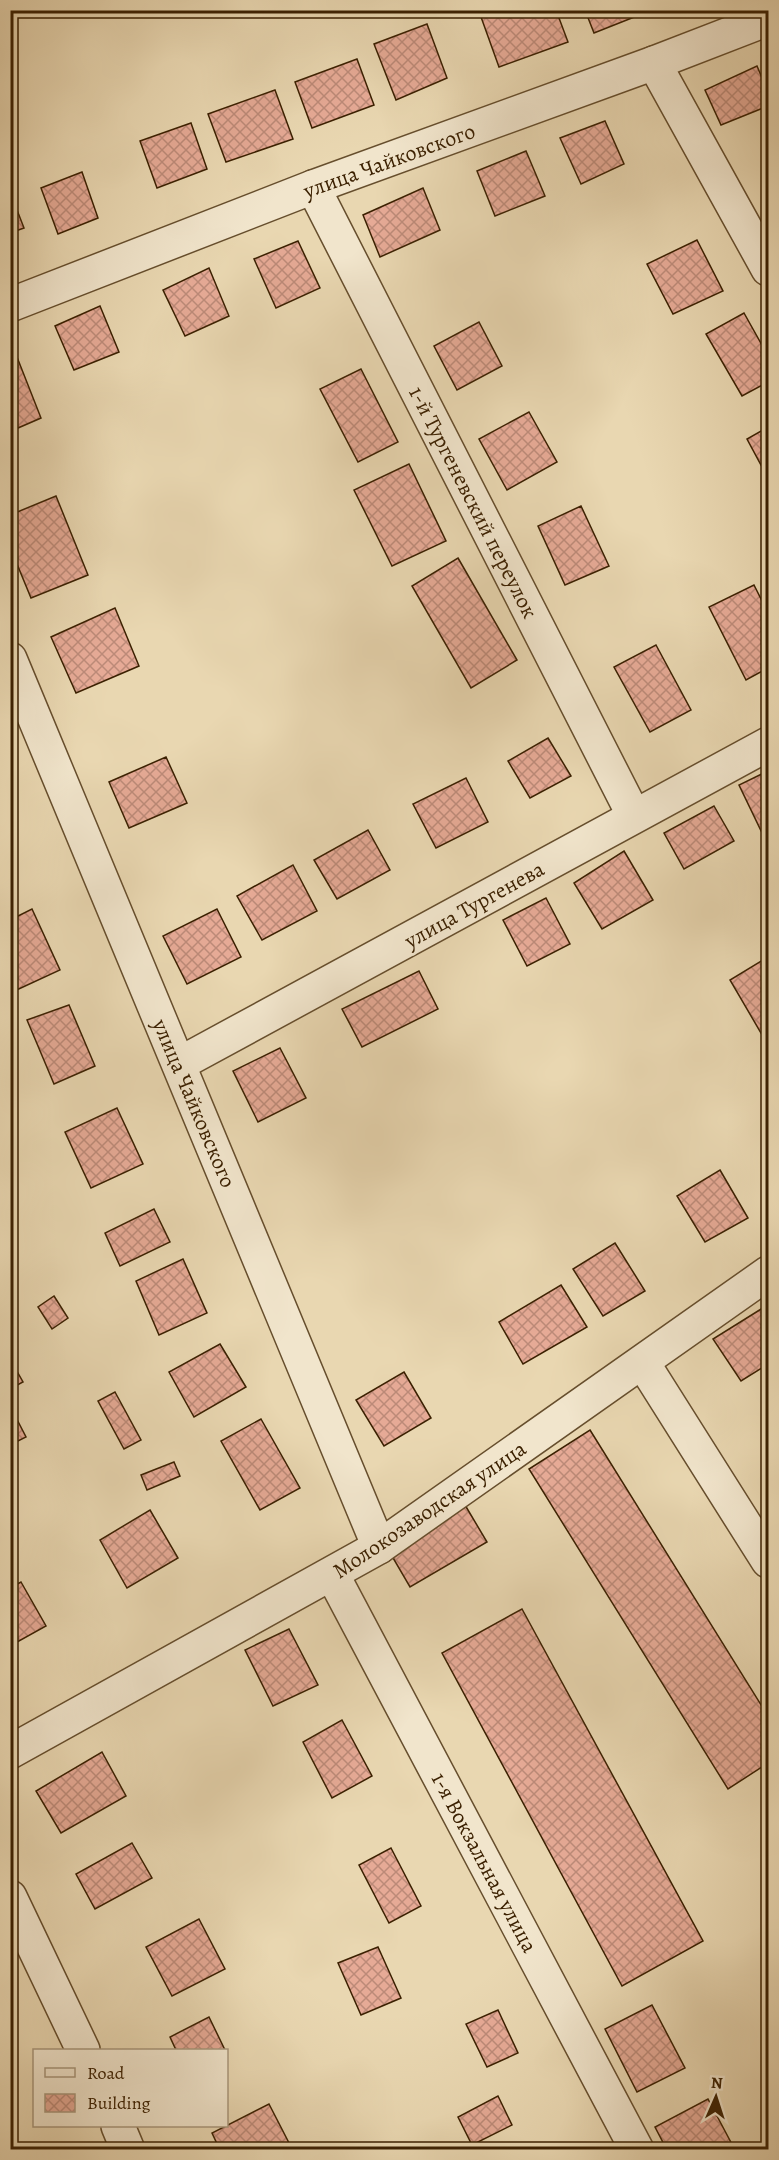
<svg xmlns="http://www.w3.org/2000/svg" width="779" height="2160" viewBox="0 0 779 2160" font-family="Alegreya,serif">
	<defs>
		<pattern id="building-cross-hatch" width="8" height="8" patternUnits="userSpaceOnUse" patternTransform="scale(1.5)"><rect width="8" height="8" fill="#e6aa96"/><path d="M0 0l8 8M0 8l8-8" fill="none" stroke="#bc8a78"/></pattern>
	</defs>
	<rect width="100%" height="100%" fill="#e9d7b1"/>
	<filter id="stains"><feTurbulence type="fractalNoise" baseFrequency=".00333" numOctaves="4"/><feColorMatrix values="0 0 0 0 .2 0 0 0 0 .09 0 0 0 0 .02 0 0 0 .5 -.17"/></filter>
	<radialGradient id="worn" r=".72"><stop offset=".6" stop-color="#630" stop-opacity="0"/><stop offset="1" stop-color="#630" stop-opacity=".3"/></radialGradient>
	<g fill="url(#building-cross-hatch)" stroke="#3b2001" stroke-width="1.5">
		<polygon points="500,10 556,10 568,42 499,67 481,17"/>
		<polygon points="585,10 652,10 594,33"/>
		<polygon points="427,24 447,78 396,100 374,44"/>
		<polygon points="357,59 374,105 312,128 295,82"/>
		<polygon points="757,66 768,92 768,106 721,125 705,90"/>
		<polygon points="275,90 293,139 226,162 208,114"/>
		<polygon points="605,121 624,164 581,184 560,138"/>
		<polygon points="191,123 207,169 157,188 140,141"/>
		<polygon points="526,151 545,196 495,216 477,171"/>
		<polygon points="82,172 98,218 58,234 41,188"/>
		<polygon points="423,188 440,230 380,257 363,215"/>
		<polygon points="10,192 24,228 10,233"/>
		<polygon points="697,240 723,291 673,314 647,264"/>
		<polygon points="298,241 320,288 276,308 254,259"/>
		<polygon points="209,268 229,316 185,336 163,290"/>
		<polygon points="100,306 119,352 74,370 55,326"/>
		<polygon points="744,313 768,356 768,382 742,396 706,334"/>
		<polygon points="479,322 502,366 457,390 434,346"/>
		<polygon points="15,352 41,418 11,431 10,354"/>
		<polygon points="361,369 398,442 358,462 320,389"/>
		<polygon points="529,412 557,462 507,490 479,439"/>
		<polygon points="768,427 768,478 747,439"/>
		<polygon points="409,464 446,541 392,566 354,490"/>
		<polygon points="56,496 88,575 31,598 10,547 10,515"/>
		<polygon points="581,506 609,566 565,585 538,526"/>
		<polygon points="458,558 517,660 471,688 412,586"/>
		<polygon points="754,585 768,613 768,668 746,680 709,607"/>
		<polygon points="115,608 139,666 76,693 51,637"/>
		<polygon points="656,645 691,710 650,732 614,667"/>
		<polygon points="548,738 571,776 530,798 508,761"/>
		<polygon points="166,757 187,803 129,828 109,782"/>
		<polygon points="768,771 768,837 765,839 739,785"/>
		<polygon points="466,778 488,822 436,848 413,804"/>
		<polygon points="714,806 734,841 684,869 664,833"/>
		<polygon points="368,830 390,870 337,899 314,860"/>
		<polygon points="624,851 653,900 602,929 574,883"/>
		<polygon points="293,865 317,911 262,940 237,896"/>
		<polygon points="546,898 570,944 527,966 503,920"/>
		<polygon points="32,909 60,970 10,993 10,920"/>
		<polygon points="217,909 241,957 187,984 163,936"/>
		<polygon points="768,957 768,1045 730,980"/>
		<polygon points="419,971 438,1009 362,1047 342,1009"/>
		<polygon points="69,1005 95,1066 54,1084 27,1020"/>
		<polygon points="280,1048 306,1098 258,1122 233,1071"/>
		<polygon points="117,1108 143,1164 91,1188 65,1132"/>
		<polygon points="720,1170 748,1218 705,1242 677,1196"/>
		<polygon points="154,1209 170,1242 120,1266 105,1233"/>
		<polygon points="615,1243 645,1291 603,1316 573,1269"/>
		<polygon points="183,1259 207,1313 159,1335 136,1281"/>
		<polygon points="561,1285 587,1327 523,1364 499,1322"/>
		<polygon points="54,1296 68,1318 52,1329 38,1307"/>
		<polygon points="766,1306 768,1310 768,1364 741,1381 713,1339"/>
		<polygon points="220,1344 246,1387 194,1417 169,1372"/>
		<polygon points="10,1359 23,1382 10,1389"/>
		<polygon points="404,1372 431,1418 384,1446 356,1400"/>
		<polygon points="115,1392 141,1440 124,1449 98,1401"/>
		<polygon points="10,1406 26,1437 10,1445"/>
		<polygon points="261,1419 300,1488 260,1510 221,1441"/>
		<polygon points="590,1430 768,1716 768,1763 728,1789 529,1469"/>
		<polygon points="174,1462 180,1476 147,1490 141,1475"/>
		<polygon points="465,1505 487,1542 410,1587 389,1551"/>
		<polygon points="150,1510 178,1558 127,1588 100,1540"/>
		<polygon points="21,1582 46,1626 10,1646 10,1588"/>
		<polygon points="522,1609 703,1941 622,1986 442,1653"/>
		<polygon points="289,1629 318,1685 273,1706 245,1650"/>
		<polygon points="342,1720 372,1776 332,1798 303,1742"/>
		<polygon points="102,1752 126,1796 61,1833 36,1791"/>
		<polygon points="132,1843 152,1878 95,1909 76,1874"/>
		<polygon points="391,1848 421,1906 389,1923 359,1865"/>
		<polygon points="199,1919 225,1969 172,1996 146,1947"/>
		<polygon points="378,1947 401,1998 361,2015 338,1963"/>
		<polygon points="652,2005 685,2068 637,2092 605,2029"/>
		<polygon points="498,2010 518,2053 487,2067 466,2024"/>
		<polygon points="209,2017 225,2050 176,2050 170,2037"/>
		<polygon points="498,2096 512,2125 472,2145 458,2117"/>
		<polygon points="708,2099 735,2150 667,2150 655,2127"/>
		<polygon points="269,2104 289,2143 276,2150 220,2150 212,2133"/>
	</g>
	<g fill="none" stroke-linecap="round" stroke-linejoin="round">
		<defs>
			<g id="minor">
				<polyline points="654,63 768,269"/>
				<polyline points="313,187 634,816"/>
				<polyline points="10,305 313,187 654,63 768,19"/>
				<polyline points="10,659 379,1547"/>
				<polyline points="179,1064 768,744"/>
				<polyline points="643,1363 768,1561"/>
				<polyline points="332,1574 637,2150"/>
				<polyline points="10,1752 379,1547 768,1273"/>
				<polyline points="10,1897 83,2050"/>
				<polyline points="118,2126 128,2150"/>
			</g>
		</defs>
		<use href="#minor" stroke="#664e2d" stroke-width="36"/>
		<use href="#minor" stroke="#f1e5cc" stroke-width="33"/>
	</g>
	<g text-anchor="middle" stroke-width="5" stroke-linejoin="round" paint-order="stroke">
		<g font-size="22" fill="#3b2001" stroke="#f1e5cc">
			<text transform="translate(389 160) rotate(-20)" y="8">улица Чайковского</text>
			<text transform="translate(474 502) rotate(63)" y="8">1-й Тургеневский переулок</text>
			<text transform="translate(474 904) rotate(-29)" y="8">улица Тургенева</text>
			<text transform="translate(195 1103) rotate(67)" y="8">улица Чайковского</text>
			<text transform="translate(429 1509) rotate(-34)" y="8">Молокозаводская улица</text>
			<text transform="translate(485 1862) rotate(62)" y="8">1-я Вокзальная улица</text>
		</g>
	</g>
	<rect width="779" height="2160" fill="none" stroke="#e9d7b1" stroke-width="36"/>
	<rect x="12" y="12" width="755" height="2136" fill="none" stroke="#3b2001" stroke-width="3"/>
	<rect x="18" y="18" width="743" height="2124" fill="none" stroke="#3b2001" stroke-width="1.5"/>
	<rect x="33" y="2049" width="195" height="78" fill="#f1e5cc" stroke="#a8967b" stroke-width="1.5"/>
	<rect x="45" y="2068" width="30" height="9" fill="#f1e5cc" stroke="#a8967b" stroke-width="1.5"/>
	<text x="87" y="2079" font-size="18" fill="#3b2001">Road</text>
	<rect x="45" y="2094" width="30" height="18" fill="url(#building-cross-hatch)" stroke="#a8967b" stroke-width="1.5"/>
	<text x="87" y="2109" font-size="18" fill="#3b2001">Building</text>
	<g transform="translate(716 2097) rotate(3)" stroke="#f1e5cc" stroke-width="4.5" paint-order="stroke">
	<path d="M0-4.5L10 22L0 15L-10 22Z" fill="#3b2001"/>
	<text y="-9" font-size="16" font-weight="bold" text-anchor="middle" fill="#3b2001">N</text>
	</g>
	<rect width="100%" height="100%" filter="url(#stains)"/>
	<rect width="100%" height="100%" fill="url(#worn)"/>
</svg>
